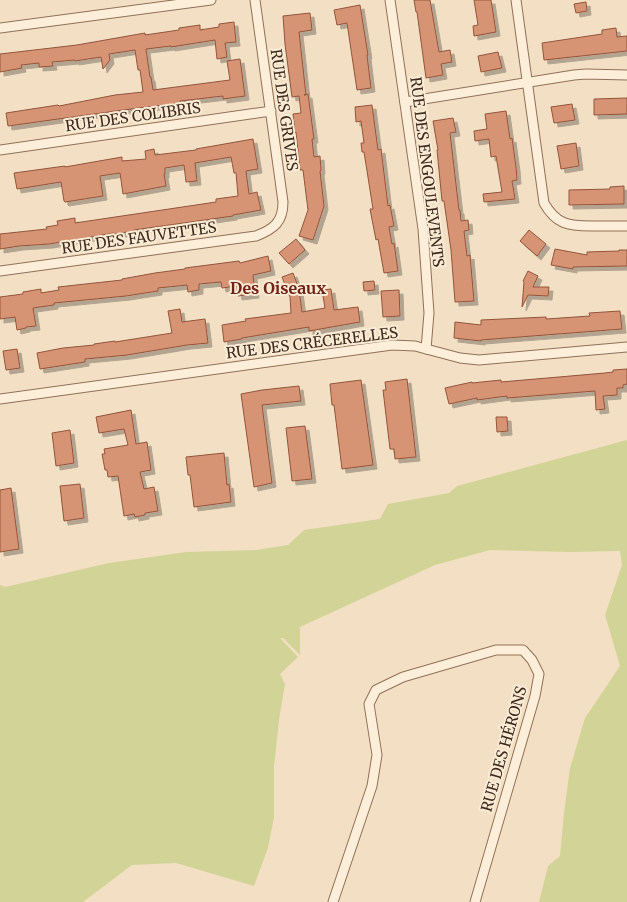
<svg xmlns="http://www.w3.org/2000/svg" width="627" height="902" viewBox="0 0 627 902" font-family="Merriweather,serif">
	<defs>
		<filter id="shadow"><feDropShadow dx="4" dy="4" stdDeviation="0" flood-color="#0004"/></filter>
	</defs>
	<rect width="100%" height="100%" fill="#f3e0c4"/>
	<polygon fill="#d2d396" points="627,440 627,902 539,902 548,866 560,856 564,813 570,768 585,718 620,666 605,615 622,565 620,551 569,552 490,550 435,565 300,627 300,655 283,638 280,638 298,657 280,674 285,684 279,720 274,767 274,817 268,848 254,886 176,863 132,865 83,902 0,902 0,585 5,587 109,563 186,552 256,550 288,545 304,530 380,519 388,504 449,493 457,486"/>
	<g fill="#d69475" stroke="#93543a" filter="url(#shadow)">
		<polygon points="414,0 430,0 439,52 450,50 452,62 441,64 443,75 426,78 417,12 416,12"/>
		<polygon points="474,0 491,0 496,32 474,36 473,26 478,25"/>
		<polygon points="586,2 587,11 576,13 574,4"/>
		<polygon points="360,5 368,55 367,55 371,88 357,90 347,23 337,25 334,10"/>
		<polygon points="310,13 312,30 299,32 306,95 304,95 308,94 314,139 312,139 314,157 320,156 321,170 320,171 324,206 313,240 299,236 308,210 303,170 300,170 296,132 295,133 293,114 301,113 299,96 292,97 285,44 283,16"/>
		<polygon points="234,22 236,42 225,43 227,57 217,59 215,40 171,47 171,46 146,49 150,77 151,77 153,90 230,80 227,61 240,59 245,96 223,99 223,96 180,101 180,103 123,110 8,126 6,113 58,105 59,106 115,95 143,92 140,70 138,70 135,50 109,54 110,60 103,69 101,57 75,61 75,60 52,62 53,66 39,67 39,63 21,65 22,68 0,72 0,54 77,45 145,33 145,35 179,30 179,28 200,25 200,30 219,27 219,24"/>
		<polygon points="616,28 617,37 627,36 627,51 544,60 542,43 602,34 602,30"/>
		<polygon points="498,52 502,68 481,72 478,56"/>
		<polygon points="627,98 627,114 594,115 594,99"/>
		<polygon points="572,104 575,120 554,123 551,107"/>
		<polygon points="372,105 378,150 381,149 388,206 390,205 394,226 389,227 392,244 394,243 398,271 384,273 378,239 376,240 370,209 373,209 364,152 362,152 361,143 364,143 361,121 356,122 355,107"/>
		<polygon points="506,111 510,139 512,138 516,167 517,180 512,181 515,199 484,202 483,194 502,192 496,156 491,157 489,139 475,141 474,131 487,129 485,114"/>
		<polygon points="453,118 456,132 450,133 459,210 460,210 461,221 468,220 469,230 464,231 467,256 470,255 474,301 455,302 451,250 444,201 442,201 437,150 438,150 433,121"/>
		<polygon points="253,139 258,169 246,171 249,194 257,192 261,210 233,215 233,216 134,230 134,231 114,234 114,233 49,244 19,246 0,249 0,234 47,229 46,227 58,225 57,221 75,218 75,223 216,202 216,199 238,196 236,173 234,173 231,157 195,163 197,181 186,182 184,165 165,168 165,174 164,174 166,186 123,194 120,173 100,176 103,196 65,202 64,201 61,182 17,189 14,173 65,166 65,167 122,157 122,161 146,159 145,151 154,149 155,155 196,150 196,149"/>
		<polygon points="576,143 579,166 561,169 557,146"/>
		<polygon points="624,186 624,204 569,205 569,190 610,189 610,187"/>
		<polygon points="529,230 546,244 537,256 520,241"/>
		<polygon points="296,239 305,250 289,264 279,253"/>
		<polygon points="555,249 587,255 587,252 619,251 619,250 627,250 627,266 573,267 573,269 551,265"/>
		<polygon points="268,256 271,271 253,275 255,294 238,296 237,286 222,288 221,282 199,284 199,290 188,292 187,285 158,288 158,291 126,296 54,303 54,305 33,308 36,326 26,327 26,328 17,330 15,317 0,319 0,297 23,294 23,292 41,289 41,293 59,290 58,287 122,280 122,279 155,273 185,269 185,268 239,261 240,263"/>
		<polygon points="528,271 538,276 533,287 549,287 548,296 528,295 522,307 524,282 523,281"/>
		<polygon points="293,273 299,289 302,312 325,308 322,290 331,289 334,310 358,307 360,322 309,331 309,327 242,338 242,339 224,342 222,325 246,321 245,319 291,313 290,297 282,277"/>
		<polygon points="374,281 375,290 364,291 363,282"/>
		<polygon points="399,290 400,316 383,317 381,291"/>
		<polygon points="180,309 182,322 205,319 208,343 187,345 127,355 85,359 85,362 40,369 37,353 63,348 94,345 94,344 115,341 115,342 172,333 168,311"/>
		<polygon points="620,311 622,329 481,340 481,341 454,338 455,322 481,325 481,320 546,317 546,319 590,316 589,313"/>
		<polygon points="17,349 20,368 6,370 3,351"/>
		<polygon points="627,369 627,384 623,385 623,388 617,388 617,395 603,396 605,409 596,410 595,391 507,398 507,396 477,400 477,398 449,404 445,388 472,382 472,383 501,380 501,382 605,373 613,372 613,370"/>
		<polygon points="407,379 416,457 395,459 394,449 390,449 383,390 386,390 385,382"/>
		<polygon points="361,380 373,465 342,469 334,405 332,405 330,384"/>
		<polygon points="299,386 301,401 262,405 272,483 254,487 241,394 262,390"/>
		<polygon points="131,410 136,444 147,442 151,470 140,472 144,489 154,487 158,511 145,513 145,515 135,517 134,514 124,516 118,476 108,477 107,470 105,470 102,454 105,454 104,449 128,445 124,429 99,433 96,417"/>
		<polygon points="496,417 507,417 508,431 497,432"/>
		<polygon points="305,426 312,479 292,481 286,428"/>
		<polygon points="70,430 74,463 56,466 52,433"/>
		<polygon points="224,453 227,485 229,484 231,502 194,507 190,475 188,475 186,457"/>
		<polygon points="80,484 84,518 64,521 60,486"/>
		<polygon points="11,488 19,549 0,552 0,490"/>
	</g>
	<g fill="none" stroke-linecap="round" stroke-linejoin="round">
		<defs>
			<g id="minor">
				<polyline points="390,0 423,229 429,313 426,349"/>
				<path d="M516,0l28,203c12,21 24,23 47,23 12,0 24,0 36,0"/>
				<polyline points="0,28 211,0"/>
				<polyline points="405,102 574,75 586,74 627,75"/>
				<polyline points="0,150 271,111"/>
				<path d="M0,271l256,-35c18,-7 27,-14 27,-34l-28,-202"/>
				<polyline points="0,399 392,345 415,346 460,358 479,360 627,347"/>
				<polyline points="333,902 372,786 377,755 369,704 376,690 403,677 496,650 523,650 532,660 539,674 535,696 475,902"/>
			</g>
		</defs>
		<use href="#minor" stroke="#917057" stroke-width="11"/>
		<use href="#minor" stroke="#fdeed9" stroke-width="9"/>
	</g>
	<g text-anchor="middle" stroke-width="4" stroke-linejoin="round" paint-order="stroke">
		<g font-size="15" fill="#3f2a1d" stroke="#faebd5">
			<text transform="translate(284 110) rotate(82)" y="5">RUE DES GRIVES</text>
			<text transform="translate(133 117) rotate(-8)" y="5">RUE DES COLIBRIS</text>
			<text transform="translate(427 172) rotate(83)" y="5">RUE DES ENGOULEVENTS</text>
			<text transform="translate(139 238) rotate(-8)" y="5">RUE DES FAUVETTES</text>
			<text transform="translate(312 343) rotate(-7)" y="5">RUE DES CRÉCERELLES</text>
			<text transform="translate(504 749) rotate(-74)" y="5">RUE DES HÉRONS</text>
		</g>
		<g font-size="16" font-weight="bold" fill="#712117" stroke="#faebd5">
			<text x="278" y="294">Des Oiseaux</text>
		</g>
	</g>
</svg>
